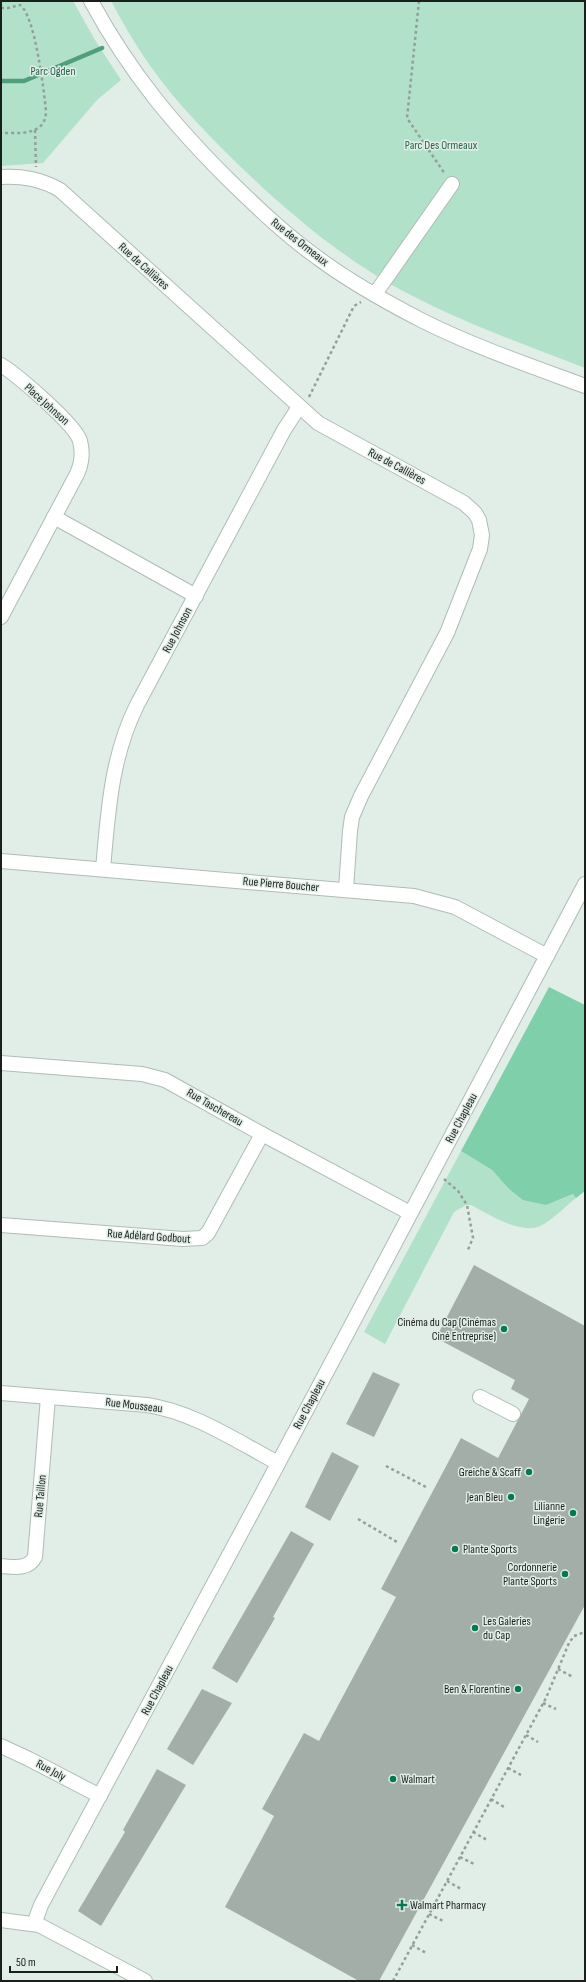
<svg xmlns="http://www.w3.org/2000/svg" width="586" height="1982" viewBox="0 0 586 1982" font-family="'Sofia Sans Condensed',sans-serif">
	<rect width="100%" height="100%" fill="#e1ede7"/>
	<g fill="#b2e1ca">
		<polygon points="1,1 73,1 95,40 121,80 97,100 43,163 1,166"/>
		<path d="M111,1h474v367c-65,-25 -132,-49 -193,-83 -54,-31 -103,-72 -148,-115 -33,-32 -66,-65 -93,-103 -15,-21 -28,-44 -40,-66z"/>
		<path d="M461,1151l31,19 17,19 37,16 27,-11 3,4c-9,7 -26,24 -36,28 -19,9 -52,-12 -69,-21h-5l-12,7 -69,132 -21,-12z"/>
	</g>
	<polygon fill="#80cfab" points="549,987 585,1005 585,1191 576,1198 573,1194 546,1205 523,1200 509,1189 492,1170 461,1151"/>
	<g fill="none" stroke-linecap="round" stroke-linejoin="round">
		<polyline stroke="#4f9e7c" stroke-width="4.5" points="1,81 24,81 102,48"/>
	</g>
	<g fill="#a3aea9">
		<polygon points="474,1265 585,1326 585,1605 379,1981 359,1981 225,1907 274,1816 262,1809 304,1733 319,1741 396,1597 381,1589 461,1438 498,1458 529,1399 511,1389 515,1380 436,1338"/>
		<polygon points="373,1372 400,1384 374,1437 346,1424"/>
		<polygon points="332,1452 359,1466 330,1521 305,1507"/>
		<polygon points="291,1531 314,1544 273,1617 275,1618 237,1683 212,1668"/>
		<polygon points="202,1689 232,1703 193,1765 167,1749"/>
		<polygon points="157,1769 186,1785 101,1926 78,1911 125,1832 123,1830"/>
	</g>
	<g fill="none" stroke-linecap="round" stroke-linejoin="round">
		<defs>
			<g id="minor">
				<path d="M91,1c39,72 84,126 142,183 27,26 54,52 85,74 32,24 70,45 105,63 52,26 108,45 162,65"/>
				<path d="M1,177c22,-1 40,2 59,13l258,233 146,80 11,10 4,7 3,15 -2,14 -33,84 -86,163 -9,21 -2,14 -4,58"/>
				<polyline points="375,294 452,184"/>
				<path d="M1,365c15,9 75,60 79,76 3,11 2,22 -3,33l-76,143"/>
				<polyline points="54,517 196,596"/>
				<polyline points="1,861 414,896 455,907 547,956"/>
				<path d="M103,869c5,-56 8,-112 34,-164l147,-275 15,-23"/>
				<polyline points="1,1063 142,1074 165,1080 262,1134 410,1213"/>
				<polyline points="1,1225 183,1239 202,1238 208,1233 262,1134"/>
				<path d="M1,1393l146,12c47,7 89,36 131,58"/>
				<polyline points="480,1397 513,1414"/>
				<path d="M1,1566c13,1 27,4 34,-9l13,-160"/>
				<polyline points="1,1746 29,1759 100,1796"/>
				<polyline points="1,1920 39,1925 145,1981"/>
				<polyline points="34,1924 41,1905 263,1492 585,884"/>
			</g>
		</defs>
		<use href="#minor" stroke="#b0bcb6" stroke-width="16"/>
		<g stroke="#959f9a" stroke-width="2.5" stroke-dasharray="3 3" stroke-linecap="butt">
			<polyline points="419,1 407,118 445,174"/>
			<path d="M1,8h7l12,-3c15,10 24,86 26,106 0,25 -27,22 -45,22"/>
			<polyline points="35,130 36,167"/>
			<polyline points="309,397 354,306 361,302"/>
			<polyline points="444,1179 458,1191 467,1205 473,1238 467,1252"/>
			<polyline points="386,1466 426,1487"/>
			<polyline points="358,1519 397,1542"/>
			<polyline points="558,1669 573,1677"/>
			<polyline points="543,1703 556,1709"/>
			<polyline points="526,1735 538,1742"/>
			<polyline points="508,1768 521,1775"/>
			<polyline points="491,1799 504,1807"/>
			<polyline points="473,1832 487,1840"/>
			<polyline points="460,1857 474,1864"/>
			<polyline points="447,1881 461,1889"/>
			<polyline points="429,1914 443,1921"/>
			<polyline points="412,1945 426,1953"/>
			<polyline points="393,1981 546,1698 569,1643 574,1636 585,1632"/>
		</g>
		<use href="#minor" stroke="#fff" stroke-width="14"/>
	</g>
	<g fill="#037955" stroke="#e1ede7" stroke-width="1.5">
		<circle cx="504" cy="1329" r="4"/>
		<circle cx="529" cy="1472" r="4"/>
		<circle cx="511" cy="1497" r="4"/>
		<circle cx="573" cy="1513" r="4"/>
		<circle cx="455" cy="1549" r="4"/>
		<circle cx="565" cy="1574" r="4"/>
		<circle cx="475" cy="1628" r="4"/>
		<circle cx="518" cy="1689" r="4"/>
		<circle cx="393" cy="1779" r="4"/>
		<path d="M400 1899h4v4h4v4h-4v4h-4v-4h-4v-4h4z"/>
	</g>
	<g text-anchor="middle" stroke-width="3" stroke-linejoin="round" paint-order="stroke">
		<g font-size="12" fill="#27634b" stroke="#e1ede7">
			<text x="53" y="75">Parc Ogden</text>
			<text x="441" y="149">Parc Des Ormeaux</text>
		</g>
		<g font-size="12" fill="#1a1f1c" stroke="#e1ede7">
			<text transform="translate(300 242) rotate(38)" y="4">Rue des Ormeaux</text>
			<text transform="translate(144 266) rotate(42)" y="4">Rue de Callières</text>
			<text transform="translate(47 404) rotate(42)" y="4">Place Johnson</text>
			<text transform="translate(397 466) rotate(28)" y="4">Rue de Callières</text>
			<text transform="translate(177 630) rotate(-62)" y="4">Rue Johnson</text>
			<text transform="translate(281 884) rotate(5)" y="4">Rue Pierre Boucher</text>
			<text transform="translate(215 1107) rotate(30)" y="4">Rue Taschereau</text>
			<text transform="translate(461 1118) rotate(-62)" y="4">Rue Chapleau</text>
			<text transform="translate(149 1236) rotate(4)" y="4">Rue Adélard Godbout</text>
			<text transform="translate(309 1404) rotate(-62)" y="4">Rue Chapleau</text>
			<text transform="translate(134 1405) rotate(7)" y="4">Rue Mousseau</text>
			<text transform="translate(40 1496) rotate(-85)" y="4">Rue Taillon</text>
			<text transform="translate(157 1690) rotate(-62)" y="4">Rue Chapleau</text>
			<text transform="translate(51 1770) rotate(28)" y="4">Rue Joly</text>
		</g>
		<g font-size="12" fill="#1a1f1c" stroke="#e1ede7" text-anchor="end">
			<text x="496" y="1326">Cinéma du Cap (Cinémas<tspan x="496" dy="14">Ciné Entreprise)</tspan></text>
			<text x="521" y="1476">Greiche &amp; Scaff</text>
			<text x="503" y="1501">Jean Bleu</text>
			<text x="565" y="1510">Lilianne<tspan x="565" dy="14">Lingerie</tspan></text>
			<text x="463" y="1553" text-anchor="start">Plante Sports</text>
			<text x="557" y="1571">Cordonnerie<tspan x="557" dy="14">Plante Sports</tspan></text>
			<text x="483" y="1625" text-anchor="start">Les Galeries<tspan x="483" dy="14">du Cap</tspan></text>
			<text x="510" y="1693">Ben &amp; Florentine</text>
			<text x="401" y="1783" text-anchor="start">Walmart</text>
			<text x="410" y="1909" text-anchor="start">Walmart Pharmacy</text>
		</g>
	</g>
	<rect width="586" height="1982" fill="none" stroke="#1a1f1c" stroke-width="4"/>
	<path d="M10 1966v6h107v-6" fill="none" stroke="#1a1f1c" stroke-width="2"/>
	<text x="16" y="1966" font-size="12" fill="#1a1f1c" stroke="#e1ede7" stroke-width="3" paint-order="stroke">50 m</text>
</svg>
